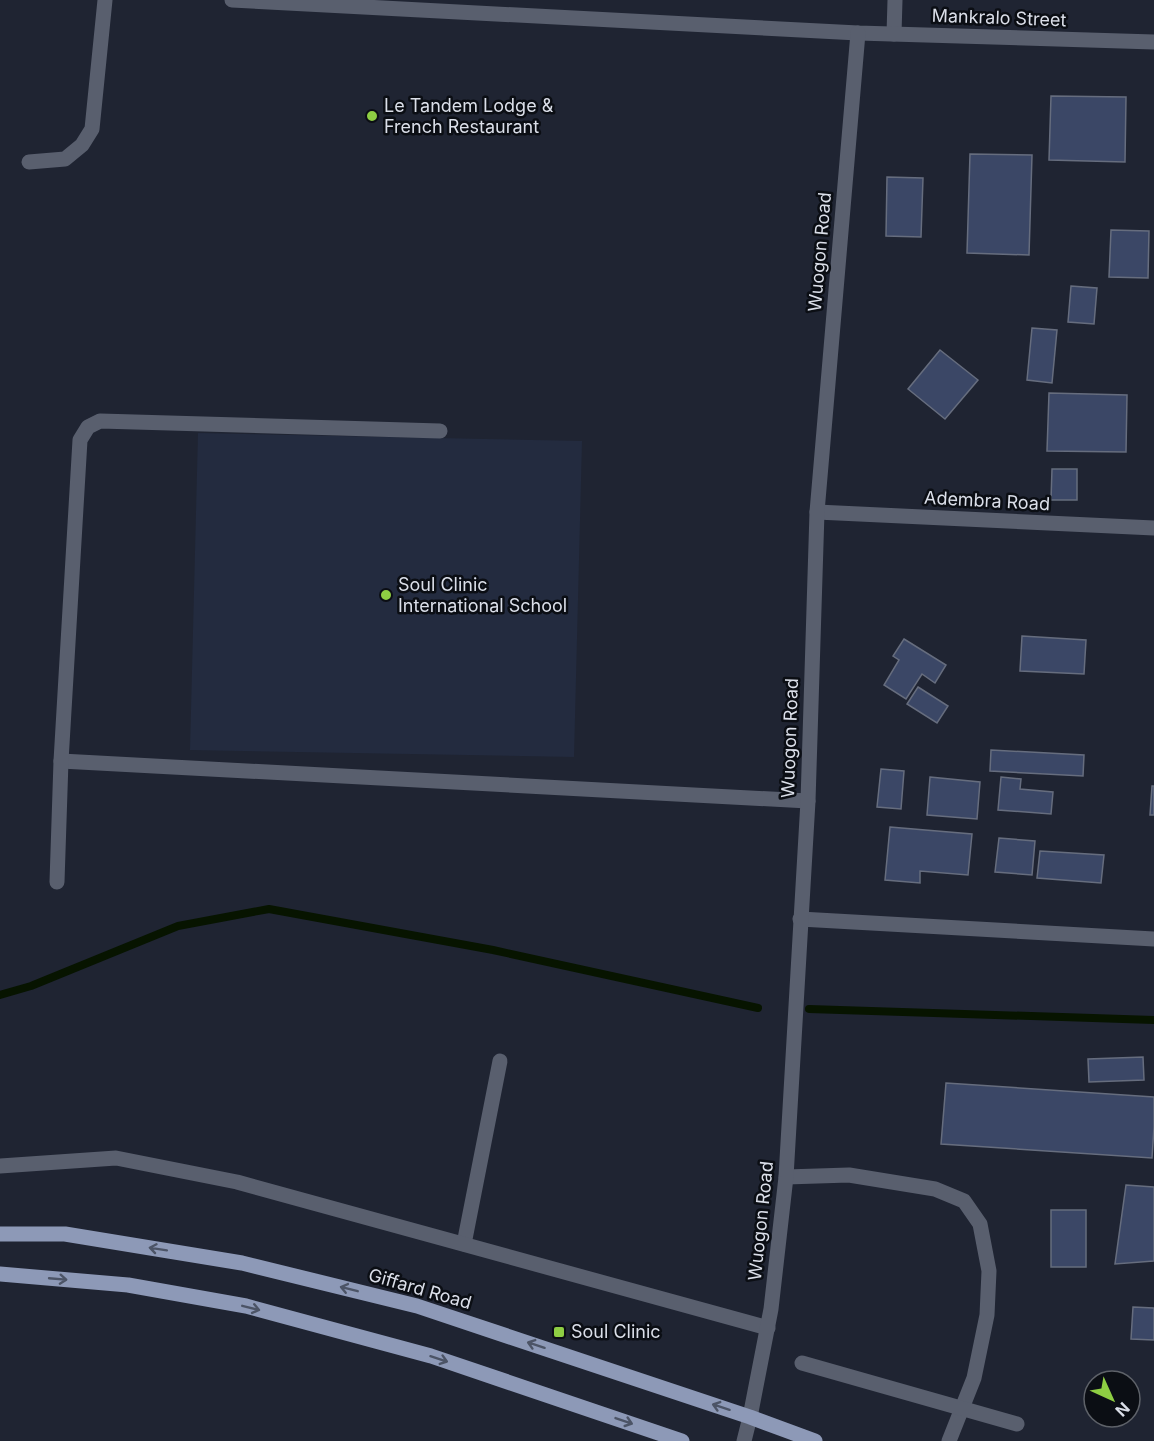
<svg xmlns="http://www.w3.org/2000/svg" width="1154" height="1441" viewBox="0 0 1154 1441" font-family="Inter,sans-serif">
	<rect width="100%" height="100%" fill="#1f2432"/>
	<polygon fill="#232b3f" points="198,433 582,441 574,757 190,750"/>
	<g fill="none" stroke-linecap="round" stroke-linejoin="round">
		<g stroke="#071400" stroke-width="8">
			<polyline points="0,995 31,986 178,926 269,909 493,950 758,1008"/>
			<polyline points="809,1009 1154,1020"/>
		</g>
	</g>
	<g fill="#3b4766" stroke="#666d7e" stroke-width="1.5">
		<polygon points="1051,96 1126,97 1125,162 1049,160"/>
		<polygon points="970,154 1032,155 1029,255 967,253"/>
		<polygon points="887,177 923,178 921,237 886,236"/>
		<polygon points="1111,230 1149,231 1148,278 1109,277"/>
		<polygon points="1071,286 1097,288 1094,324 1068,322"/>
		<polygon points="1032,328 1057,330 1052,383 1027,380"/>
		<polygon points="940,350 978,380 945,419 908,389"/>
		<polygon points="1049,393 1127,395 1126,452 1047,451"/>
		<polygon points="1052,469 1077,469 1077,500 1051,500"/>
		<polygon points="1022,636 1086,640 1084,674 1020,671"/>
		<polygon points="904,639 946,665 935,683 922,674 906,699 884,685 899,660 893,656"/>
		<polygon points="918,687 948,706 937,723 907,704"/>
		<polygon points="991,750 1084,755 1083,776 990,771"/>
		<polygon points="881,769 904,771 901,809 877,807"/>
		<polygon points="930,777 980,782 977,819 927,815"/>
		<polygon points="1001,777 1021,779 1020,789 1053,792 1051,814 998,810"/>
		<polygon points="1152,786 1154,786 1154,815 1150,815"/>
		<polygon points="890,827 972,834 968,875 920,871 920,883 885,880"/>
		<polygon points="999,838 1035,841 1032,875 995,872"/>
		<polygon points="1040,851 1104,855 1101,883 1037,878"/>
		<polygon points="1143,1057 1144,1080 1089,1082 1088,1059"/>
		<polygon points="946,1083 1154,1097 1154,1127 1152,1158 941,1144"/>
		<polygon points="1126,1185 1154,1187 1154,1261 1115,1264"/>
		<rect x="1051" y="1210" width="35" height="57"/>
		<polygon points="1133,1307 1154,1308 1154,1340 1131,1339"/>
	</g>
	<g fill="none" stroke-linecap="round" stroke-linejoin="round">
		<g stroke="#595f6e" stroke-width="15">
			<polyline points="894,34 895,0"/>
			<polyline points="29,162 65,159 82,145 92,129 105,0"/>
			<polyline points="786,1177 849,1175 935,1189 964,1201 980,1224 989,1271 987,1315 974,1378 949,1441"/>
			<polyline points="464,1244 500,1061"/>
			<polyline points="802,1363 1017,1424"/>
		</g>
		<g stroke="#595f6e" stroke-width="15">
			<polyline points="232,0 858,33 1154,42"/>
			<polyline points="817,512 1154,528"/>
			<polyline points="61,761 808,801"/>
			<polyline points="57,882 61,761 80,440 88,427 100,421 440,431"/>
			<polyline points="800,919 1154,939"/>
			<polyline points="0,1166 116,1158 237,1182 768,1328"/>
			<polyline points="744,1441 750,1417 771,1309 786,1177 808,801 817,512 858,33"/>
		</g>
		<g stroke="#8d99b7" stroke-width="15">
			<polyline points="0,1234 65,1234 242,1263 417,1306 750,1417 815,1441"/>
			<polyline points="0,1274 128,1285 246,1306 431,1356 682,1441"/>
		</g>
	</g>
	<defs><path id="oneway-shaft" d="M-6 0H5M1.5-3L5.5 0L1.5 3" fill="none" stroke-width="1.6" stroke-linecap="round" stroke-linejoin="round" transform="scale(1.5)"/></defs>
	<g stroke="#4c5466">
		<use href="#oneway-shaft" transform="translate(158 1249) rotate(-171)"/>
		<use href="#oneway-shaft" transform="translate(58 1279) rotate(5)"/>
		<use href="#oneway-shaft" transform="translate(349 1289) rotate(-166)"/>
		<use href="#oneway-shaft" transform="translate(251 1308) rotate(14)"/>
		<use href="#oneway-shaft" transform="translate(536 1345) rotate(-162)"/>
		<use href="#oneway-shaft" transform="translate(439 1359) rotate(18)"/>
		<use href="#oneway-shaft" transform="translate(721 1407) rotate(-162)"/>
		<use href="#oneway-shaft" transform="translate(624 1421) rotate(19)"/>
	</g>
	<g fill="#8ece43" stroke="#0b0e14" stroke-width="2">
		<circle cx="372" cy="116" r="6"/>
		<circle cx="386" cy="595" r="6"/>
		<rect x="553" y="1326" width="12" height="12" rx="3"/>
	</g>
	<g text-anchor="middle" stroke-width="5" stroke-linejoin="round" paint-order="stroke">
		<g font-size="18" fill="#dbdfe9" stroke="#0b0e14">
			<text transform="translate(999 18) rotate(2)" y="6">Mankralo Street</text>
			<text transform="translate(820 252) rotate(-85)" y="6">Wuogon Road</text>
			<text transform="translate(987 501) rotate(3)" y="6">Adembra Road</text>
			<text transform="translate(790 738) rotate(-88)" y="6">Wuogon Road</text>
			<text transform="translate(761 1221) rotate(-84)" y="6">Wuogon Road</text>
			<text transform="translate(420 1289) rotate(16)" y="6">Giffard Road</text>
		</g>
		<g font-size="18" fill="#dbdfe9" stroke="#0b0e14" text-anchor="start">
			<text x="384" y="112">Le Tandem Lodge &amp;<tspan x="384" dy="21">French Restaurant</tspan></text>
			<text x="398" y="591">Soul Clinic<tspan x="398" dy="21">International School</tspan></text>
			<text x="571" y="1338">Soul Clinic</text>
		</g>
	</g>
	<g transform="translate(1112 1399) rotate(135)"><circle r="28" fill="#0b0e14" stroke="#5e6269" stroke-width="1.5"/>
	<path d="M0-4.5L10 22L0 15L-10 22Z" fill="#8ece43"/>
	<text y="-9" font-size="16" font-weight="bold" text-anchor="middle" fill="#dbdfe9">N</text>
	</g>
</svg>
